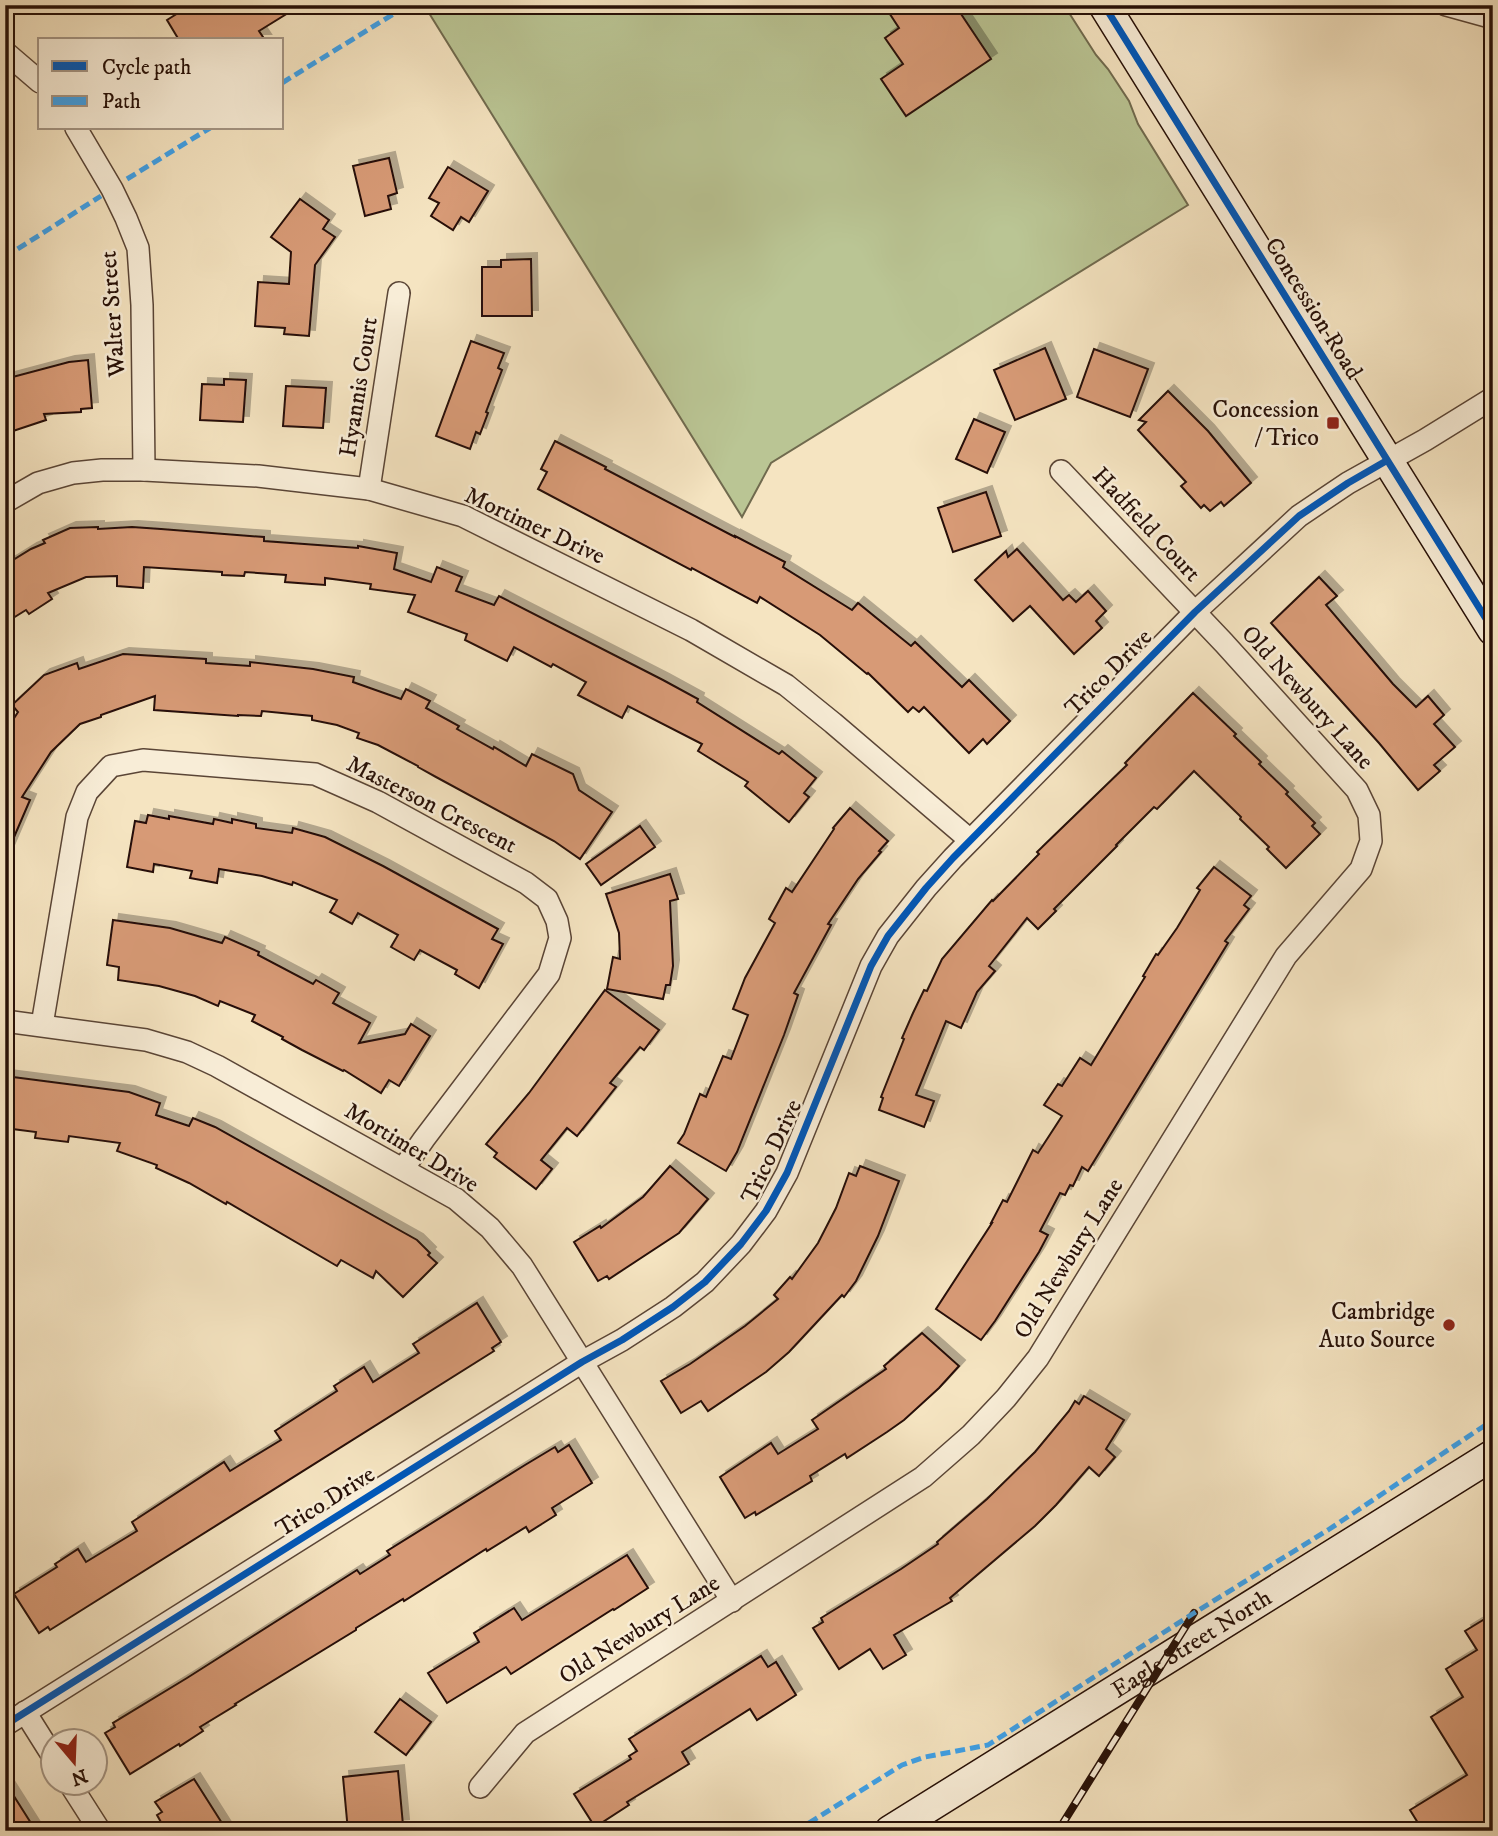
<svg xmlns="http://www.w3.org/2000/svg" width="1498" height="1836" viewBox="0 0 1498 1836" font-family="'IM FELL DW Pica',serif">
	<defs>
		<filter id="shadow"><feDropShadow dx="6" dy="-6" stdDeviation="0" flood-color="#0004"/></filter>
	</defs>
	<rect width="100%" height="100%" fill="#f5e4c1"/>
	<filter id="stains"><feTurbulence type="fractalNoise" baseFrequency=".00286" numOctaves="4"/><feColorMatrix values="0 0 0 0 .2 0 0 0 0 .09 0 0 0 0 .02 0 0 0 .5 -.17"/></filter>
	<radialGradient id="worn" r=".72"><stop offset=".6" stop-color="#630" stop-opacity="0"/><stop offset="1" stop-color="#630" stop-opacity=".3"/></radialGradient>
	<polygon fill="#bac594" stroke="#706a4e" stroke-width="2" points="424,5 1064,5 1096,55 1108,69 1129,101 1138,124 1188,205 771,463 742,517"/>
	<g fill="#d79a76" stroke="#271007" stroke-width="2" filter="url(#shadow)">
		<polygon points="191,5 301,5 259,31 265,40 179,40 167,20"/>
		<polygon points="884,5 955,5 991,59 906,116 881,79 903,64 885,38 899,28"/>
		<polygon points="389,158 397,193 388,196 391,209 365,216 353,166"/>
		<polygon points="448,167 488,191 469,222 461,217 453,230 431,216 439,203 429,198"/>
		<polygon points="300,199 329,220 323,229 335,237 315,265 309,336 284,334 285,328 255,326 258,282 289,284 291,252 271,237"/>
		<polygon points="531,259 532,316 482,316 482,267 501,267 501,260"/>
		<polygon points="471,341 504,353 498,368 502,370 486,412 488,413 480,434 476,432 470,449 436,436"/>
		<polygon points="1045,348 1066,399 1015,420 994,370"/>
		<polygon points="1094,349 1148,369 1130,417 1077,397"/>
		<polygon points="88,360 92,408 81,409 81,412 44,414 46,420 10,432 5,421 5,379 69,362"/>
		<polygon points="224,379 246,380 243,422 200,420 202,384 224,385"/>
		<polygon points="286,386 326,388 323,428 283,426"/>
		<polygon points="1168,391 1208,431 1251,483 1224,506 1221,502 1210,511 1204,505 1201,508 1181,486 1186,482 1138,430 1146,422 1139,420"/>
		<polygon points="974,419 1005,432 987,473 956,459"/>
		<polygon points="555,441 606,467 605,469 735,537 735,536 785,562 783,567 852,610 858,603 911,646 915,642 962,687 969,680 1010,721 987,744 983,739 969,753 924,707 919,712 913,707 908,712 868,673 867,674 820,635 760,597 757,603 692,568 691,570 538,489 547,472 541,469"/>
		<polygon points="986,492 1001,536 953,552 938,508"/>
		<polygon points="98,527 98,529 132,527 161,529 264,537 264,541 358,548 358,546 397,553 394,569 431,582 437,567 462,577 456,591 494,605 499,596 663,680 698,699 697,702 779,754 782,751 816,778 804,793 809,797 789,822 745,786 748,782 698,751 702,744 628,706 622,718 578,695 586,682 553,664 551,667 514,647 507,661 465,640 467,634 408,612 415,595 370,589 371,584 325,578 325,585 285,582 286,575 245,572 244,576 222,575 222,572 144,567 143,588 117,586 117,576 86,577 48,593 52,599 29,614 26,610 5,623 5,565 31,549 45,543 43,540 70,528"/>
		<polygon points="1017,549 1063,600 1069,595 1076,602 1088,591 1106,611 1096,621 1102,628 1074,654 1030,606 1013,621 975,580 1006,551 1008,557"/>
		<polygon points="1319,577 1337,596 1326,605 1393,684 1416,707 1428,696 1444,715 1434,724 1455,747 1434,765 1440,771 1418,790 1379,743 1271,623"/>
		<polygon points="123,654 206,659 206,663 250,666 250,662 313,669 354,677 353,682 401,699 406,689 430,701 426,708 459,726 457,729 493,749 494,747 526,766 532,754 573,774 579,790 612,812 580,859 554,841 436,777 418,767 418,766 378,745 357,738 359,733 337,725 312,720 312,716 262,711 261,716 238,715 238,716 154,710 155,696 101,715 101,717 80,724 51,752 22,797 30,800 5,858 5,732 18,712 12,705 44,675 77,663 79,669"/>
		<polygon points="1193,693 1236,734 1234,736 1261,762 1259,764 1288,792 1286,794 1315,823 1312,826 1320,834 1286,868 1267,849 1269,847 1240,819 1241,817 1194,771 1157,809 1154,807 1116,845 1117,846 1054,909 1056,911 1038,929 1027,918 989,966 995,971 977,992 961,1028 946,1021 916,1095 934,1101 924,1127 879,1110 883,1098 881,1097 904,1039 902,1038 913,1013 924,990 927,991 942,959 992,900 993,901 1039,854 1037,852 1127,765 1125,763"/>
		<polygon points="850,808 888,841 879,851 881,852 858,879 828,924 831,925 794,993 798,995 784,1035 737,1152 726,1171 678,1143 684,1134 700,1094 706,1097 723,1056 731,1059 748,1015 733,1009 745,978 775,923 769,919 786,888 792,892 834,829 833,828"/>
		<polygon points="148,815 169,819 169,816 213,824 214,819 232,823 232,819 256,824 256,828 292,833 293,828 325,837 383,866 498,929 492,939 503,944 479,988 455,974 457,970 420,950 414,960 391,947 398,935 358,913 352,924 330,912 337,900 293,882 292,885 262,876 219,869 217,883 190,878 192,871 154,864 153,872 127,867 135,821 146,823"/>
		<polygon points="640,826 655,847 601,885 586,864"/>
		<polygon points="1214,867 1251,896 1244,905 1249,909 1225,941 1228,943 1088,1171 1082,1167 1073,1186 1070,1185 1065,1195 1060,1193 1040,1231 1048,1235 1039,1252 995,1321 981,1340 936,1309 992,1223 991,1223 1003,1200 1007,1202 1033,1150 1038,1153 1062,1116 1044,1105 1058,1084 1062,1086 1080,1058 1091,1065 1145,977 1143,976 1156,954 1158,955 1177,928 1200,890 1197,888"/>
		<polygon points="670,874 678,899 670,901 673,966 670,985 666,985 663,999 607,989 613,957 620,959 619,933 606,894"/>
		<polygon points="113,920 170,928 222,943 225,937 259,952 258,955 313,984 316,980 339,993 333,1003 370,1023 359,1043 405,1034 411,1024 430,1036 399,1086 389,1080 381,1093 344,1070 343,1071 302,1050 282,1039 283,1037 252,1021 255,1015 220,1001 218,1006 195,996 159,986 118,980 119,967 107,965"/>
		<polygon points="605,990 659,1030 644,1050 640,1047 610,1083 616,1087 577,1136 567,1128 541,1160 552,1169 536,1189 494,1157 497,1153 486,1144 529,1093"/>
		<polygon points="5,1076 129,1092 160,1103 156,1115 189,1126 193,1118 215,1127 417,1240 430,1253 428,1255 437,1263 403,1297 376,1271 373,1278 341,1260 337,1266 227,1202 226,1204 189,1183 156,1168 157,1165 117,1151 120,1143 69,1136 68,1142 35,1138 36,1132 5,1128"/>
		<polygon points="670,1166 708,1199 679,1233 609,1279 607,1276 598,1281 574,1242 600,1226 601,1228 643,1197"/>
		<polygon points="860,1166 899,1181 878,1236 856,1281 844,1297 842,1295 789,1352 766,1372 708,1411 701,1401 681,1413 661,1381 690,1364 745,1326 778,1299 774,1295 790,1277 792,1279 818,1243 836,1208 849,1173 856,1176"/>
		<polygon points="477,1303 501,1342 492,1348 494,1351 50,1630 48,1627 39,1633 14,1594 57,1567 55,1564 78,1549 86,1562 137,1531 132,1522 224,1462 230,1471 281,1440 275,1431 337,1391 334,1386 364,1367 373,1382 419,1353 413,1344"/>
		<polygon points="922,1333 959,1366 939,1388 904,1420 887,1432 847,1458 845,1454 810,1476 812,1481 756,1515 755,1512 745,1518 720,1477 771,1443 778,1454 818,1429 812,1420 886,1369 884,1366"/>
		<polygon points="1084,1396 1124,1420 1106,1449 1115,1457 1099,1476 1089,1467 1056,1505 1035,1526 950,1598 952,1601 894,1635 906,1655 883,1669 870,1649 839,1669 813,1628 823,1622 821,1618 901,1569 938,1544 937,1542 987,1499 1035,1452 1069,1411 1075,1401 1079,1404"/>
		<polygon points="569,1445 592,1483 552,1508 556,1515 529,1532 526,1527 487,1551 486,1549 404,1601 403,1599 356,1628 356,1630 235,1704 236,1705 200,1727 203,1731 180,1746 179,1744 130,1774 105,1733 115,1727 113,1723 187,1678 357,1570 360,1574 390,1555 387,1551 525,1465 555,1447 558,1452"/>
		<polygon points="627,1555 648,1588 614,1610 613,1609 511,1674 506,1667 447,1703 428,1673 479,1642 474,1633 514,1608 522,1620"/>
		<polygon points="1493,1614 1493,1831 1423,1831 1410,1810 1467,1775 1431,1717 1463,1697 1446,1669 1477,1650 1465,1631"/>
		<polygon points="761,1656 768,1667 776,1662 796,1695 757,1720 750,1709 682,1752 689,1764 627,1802 629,1805 595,1827 574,1794 631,1759 629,1756 637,1751 629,1739"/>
		<polygon points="400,1699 431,1722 406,1755 375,1732"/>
		<polygon points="398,1771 403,1825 391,1826 392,1830 348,1831 343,1777"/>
		<polygon points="194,1779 227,1831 166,1831 157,1815 162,1812 155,1802"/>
		<polygon points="5,1782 36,1831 5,1831"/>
	</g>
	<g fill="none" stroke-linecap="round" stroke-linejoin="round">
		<defs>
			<g id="minor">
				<polyline points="1446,5 1493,18"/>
				<polyline points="5,52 40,82"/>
				<polyline points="76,128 112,189 126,218 138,248 142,305 144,470"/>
				<polyline points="369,489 399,293"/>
				<polyline points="5,502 38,483 73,473 102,470 144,470 258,476 369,489 463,516 691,630 786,685 833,723 970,840"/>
				<polyline points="5,1021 146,1040 187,1052 217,1066 456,1199 490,1228 522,1266 732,1601"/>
				<polyline points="42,1025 77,817 87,792 111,766 143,760 315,774 378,802 526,883 547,899 557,921 560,938 549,974 424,1139 403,1169"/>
				<polyline points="25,1712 52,1755"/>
				<polyline points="5,1725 582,1362 622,1340 673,1307 705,1282 741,1244 766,1211 787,1173 871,966 888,936 926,888 953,858 1195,612 1299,516 1348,483 1425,440 1493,398"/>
				<polyline points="70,1784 100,1831"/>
				<polyline points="480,1787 525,1733 923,1477 971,1435 1006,1398 1038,1358 1286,956 1361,869 1371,841 1369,815 1357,790 1224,643 1061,471"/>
			</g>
			<g id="secondary">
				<polyline points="1104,5 1493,630"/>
				<path id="s1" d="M890,1831l603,-376"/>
			</g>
		</defs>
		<use href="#minor" stroke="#5a4536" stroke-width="24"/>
		<use href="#secondary" stroke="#271007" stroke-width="33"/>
		<use href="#minor" stroke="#f8edd7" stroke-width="21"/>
		<use href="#secondary" stroke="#f8edd7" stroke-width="30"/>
		<defs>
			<polyline id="rail" points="1058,1831 1194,1613"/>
		</defs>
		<use href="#rail" stroke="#271007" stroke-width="8"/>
		<use href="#rail" stroke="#f8edd7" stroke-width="5" stroke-dasharray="16" stroke-linecap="butt"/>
		<g stroke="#3ea1e9" stroke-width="5" stroke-dasharray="10 5" stroke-linecap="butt">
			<polyline points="282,83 408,5"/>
			<polyline points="127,179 210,128"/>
			<polyline points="5,257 101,196"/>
			<polyline points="796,1831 902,1765 925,1757 988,1745 1194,1613 1328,1530 1493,1420"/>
		</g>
		<defs>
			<g id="cycleway">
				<polyline points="1104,5 1493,630"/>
				<polyline points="5,1725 582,1362 622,1340 673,1307 705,1282 741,1244 766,1211 787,1173 871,966 888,936 926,888 953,858 1195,612 1299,516 1348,483 1386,461"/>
			</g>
		</defs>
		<use href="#cycleway" stroke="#f8edd7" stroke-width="11"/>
		<use href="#cycleway" stroke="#0057b8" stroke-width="7"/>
	</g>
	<g fill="#8f2418" stroke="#f8edd7" stroke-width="2.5">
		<rect x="1326" y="416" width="14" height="14" rx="3.5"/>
		<circle cx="1449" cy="1325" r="7"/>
	</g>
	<g text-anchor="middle" stroke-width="5" stroke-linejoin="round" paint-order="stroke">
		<g font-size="24" fill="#271007" stroke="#f8edd7">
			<text transform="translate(1314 308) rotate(58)" y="8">Concession Road</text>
			<text transform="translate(112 314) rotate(-94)" y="8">Walter Street</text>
			<text transform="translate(358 387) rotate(-81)" y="8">Hyannis Court</text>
			<text transform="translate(1147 524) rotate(47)" y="8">Hadfield Court</text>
			<text transform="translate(535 525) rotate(25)" y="8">Mortimer Drive</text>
			<text transform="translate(1108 672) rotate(-45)" y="8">Trico Drive</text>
			<text transform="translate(1308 697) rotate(48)" y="8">Old Newbury Lane</text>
			<text transform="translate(432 804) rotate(27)" y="8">Masterson Crescent</text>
			<text transform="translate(412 1147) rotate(31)" y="8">Mortimer Drive</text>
			<text transform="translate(771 1151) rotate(-65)" y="8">Trico Drive</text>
			<text transform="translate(1068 1258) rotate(-58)" y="8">Old Newbury Lane</text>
			<text transform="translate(325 1501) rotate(-32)" y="8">Trico Drive</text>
			<text transform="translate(639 1629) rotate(-32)" y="8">Old Newbury Lane</text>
			<text dy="8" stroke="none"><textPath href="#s1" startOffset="355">Eagle Street North</textPath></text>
		</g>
		<g font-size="24" fill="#271007" stroke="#f8edd7" text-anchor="end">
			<text x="1319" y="417">Concession<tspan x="1319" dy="28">/ Trico</tspan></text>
			<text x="1435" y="1319">Cambridge<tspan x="1435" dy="28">Auto Source</tspan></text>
		</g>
	</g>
	<rect width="1498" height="1836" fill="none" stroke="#f5e4c1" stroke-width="28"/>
	<rect x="7" y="7" width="1484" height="1822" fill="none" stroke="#271007" stroke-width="3.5"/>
	<rect x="14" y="14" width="1470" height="1808" fill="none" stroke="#271007" stroke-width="2"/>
	<rect x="38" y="38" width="245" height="91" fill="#f8edd7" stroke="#a49584" stroke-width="2"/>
	<rect x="52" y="61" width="35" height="10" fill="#0057b8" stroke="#a49584" stroke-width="2"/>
	<text x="102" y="74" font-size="21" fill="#271007">Cycle path</text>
	<rect x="52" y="96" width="35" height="10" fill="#3ea1e9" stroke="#a49584" stroke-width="2"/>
	<text x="102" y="108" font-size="21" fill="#271007">Path</text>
	<g transform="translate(74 1762) rotate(161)"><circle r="33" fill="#f8edd7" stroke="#a49584" stroke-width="2"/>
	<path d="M0-5L12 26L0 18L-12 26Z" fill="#8f2418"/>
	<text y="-10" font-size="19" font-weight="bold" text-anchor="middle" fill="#271007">N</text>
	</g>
	<rect width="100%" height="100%" filter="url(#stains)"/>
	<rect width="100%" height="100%" fill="url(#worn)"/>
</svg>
